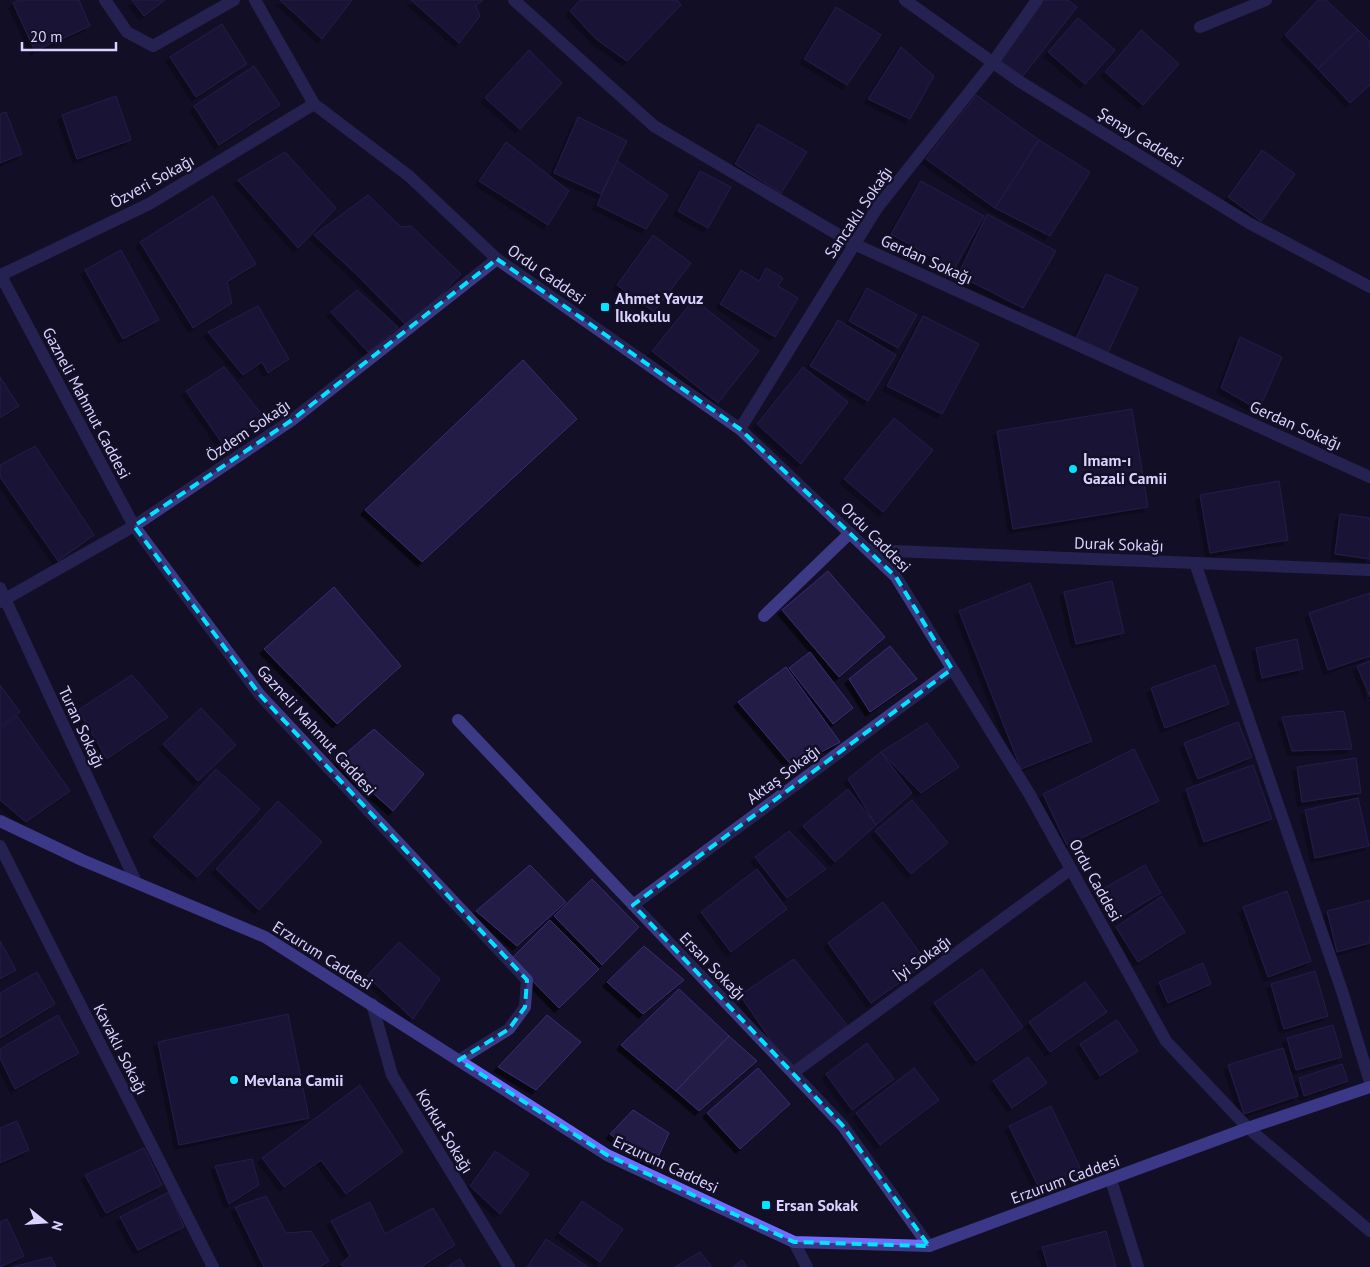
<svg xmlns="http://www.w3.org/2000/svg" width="1370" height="1267" viewBox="0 0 1370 1267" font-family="'PT Sans',sans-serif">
	<defs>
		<filter id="shadow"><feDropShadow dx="-4.5" dy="4.5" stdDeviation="0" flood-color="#0009"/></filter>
	</defs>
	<rect width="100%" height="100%" fill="#130f26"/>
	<g fill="#241b47" stroke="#3b2d73" filter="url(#shadow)">
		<polygon points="19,0 79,0 90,26 35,51 13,3"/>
		<polygon points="132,0 165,0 144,16"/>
		<polygon points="280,0 352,0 322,39"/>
		<polygon points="411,0 483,0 476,6 480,16 459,43"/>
		<polygon points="580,0 677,0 681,5 627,61 596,39 570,11"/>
		<polygon points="1042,0 1068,0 1077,7 1019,81 994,61"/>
		<polygon points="1318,0 1326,0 1358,30 1318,69 1285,35"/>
		<polygon points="836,7 881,35 847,85 804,59"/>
		<polygon points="1078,18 1115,50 1085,84 1048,52"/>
		<polygon points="222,24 247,64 196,97 170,57"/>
		<polygon points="1141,30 1179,64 1143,105 1105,72"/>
		<polygon points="1358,30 1370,42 1370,85 1350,103 1318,69"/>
		<polygon points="901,47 934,76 910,119 868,99"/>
		<polygon points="529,50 562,83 520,129 485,98"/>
		<polygon points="254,66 280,105 219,145 194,106"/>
		<polygon points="976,95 1039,140 995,208 926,159"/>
		<polygon points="116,96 131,140 77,159 62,115"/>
		<polygon points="6,112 22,154 0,163 0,114"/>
		<polygon points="578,117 627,141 601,194 554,173"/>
		<polygon points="758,124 807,152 781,193 735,164"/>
		<polygon points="1039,140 1090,172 1050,236 995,208"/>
		<polygon points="506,142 569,191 548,225 479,181"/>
		<polygon points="1262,150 1295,174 1261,221 1228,197"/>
		<polygon points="285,152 336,208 298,248 238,180"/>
		<polygon points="617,161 668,195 646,229 597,205"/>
		<polygon points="700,171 731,187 708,228 678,211"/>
		<polygon points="921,181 984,216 954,269 891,234"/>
		<polygon points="368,195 401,227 411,226 461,274 409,328 355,273 314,235"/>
		<polygon points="213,196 256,264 227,282 232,303 193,328 140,242"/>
		<polygon points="987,214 1056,251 1023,308 958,275"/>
		<polygon points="653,235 691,263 654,312 617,285"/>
		<polygon points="121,250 159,320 123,339 85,270"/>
		<polygon points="766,268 783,278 778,286 798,298 775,337 720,304 741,270 759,281"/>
		<polygon points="1106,274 1138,288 1107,355 1075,340"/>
		<polygon points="867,288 917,315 898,348 849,321"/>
		<polygon points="357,290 398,327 368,352 331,312"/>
		<polygon points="694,299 759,351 718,403 652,351"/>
		<polygon points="258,306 289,359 268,373 262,362 243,375 208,332"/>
		<polygon points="923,316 979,344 942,414 887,386"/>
		<polygon points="838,320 896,355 868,401 810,366"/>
		<polygon points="1240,337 1282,357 1259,410 1221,388"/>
		<polygon points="523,360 577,419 422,562 365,510"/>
		<polygon points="224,367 263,416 224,446 186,391"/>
		<polygon points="803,367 848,402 801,464 757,424"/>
		<polygon points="0,377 19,406 0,418"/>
		<polygon points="1132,409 1148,507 1013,529 997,431"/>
		<polygon points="894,418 933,450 883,512 844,479"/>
		<polygon points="35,446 94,535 58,561 0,477 0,465"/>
		<polygon points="1279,481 1288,540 1210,553 1200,495"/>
		<polygon points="1340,514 1370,518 1370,559 1335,554"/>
		<polygon points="828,571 885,637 839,677 782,610"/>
		<polygon points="1112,581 1124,633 1076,644 1064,592"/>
		<polygon points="1030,583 1092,741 1021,769 959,611"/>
		<polygon points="334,587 401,666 337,724 264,649"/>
		<polygon points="1370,593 1370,656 1328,670 1309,613"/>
		<polygon points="1297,639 1303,669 1262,678 1256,648"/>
		<polygon points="890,646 917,679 870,712 849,679"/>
		<polygon points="810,652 853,708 833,724 789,668"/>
		<polygon points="1370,661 1370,697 1357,666"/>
		<polygon points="1215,665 1229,704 1165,728 1151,688"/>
		<polygon points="786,667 840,742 793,767 738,702"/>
		<polygon points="132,675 168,717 107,759 78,710"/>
		<polygon points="0,685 20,712 0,726"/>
		<polygon points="201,708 236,745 198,781 163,744"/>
		<polygon points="1344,711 1352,749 1292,751 1282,717"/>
		<polygon points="17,716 70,791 26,822 0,800 0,728"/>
		<polygon points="1238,722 1252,757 1198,779 1184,743"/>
		<polygon points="927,723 959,767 921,793 881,752"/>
		<polygon points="374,729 424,774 393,811 337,761"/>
		<polygon points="1134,749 1159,801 1067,845 1043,794"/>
		<polygon points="881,752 912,793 876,825 848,779"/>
		<polygon points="1356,758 1361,793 1302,802 1297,767"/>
		<polygon points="1253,765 1272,819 1204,842 1186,789"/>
		<polygon points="216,769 260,809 197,877 153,837"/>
		<polygon points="848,789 876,825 835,862 803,826"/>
		<polygon points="1358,798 1369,846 1315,858 1305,810"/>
		<polygon points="912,800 948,843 911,874 875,831"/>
		<polygon points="278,801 322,842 259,910 216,869"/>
		<polygon points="789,831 826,869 787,898 755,857"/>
		<polygon points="530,865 566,902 517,946 476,911"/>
		<polygon points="1145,865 1161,893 1116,920 1099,891"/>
		<polygon points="757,869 787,909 731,952 701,912"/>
		<polygon points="592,879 639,927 602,965 554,916"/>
		<polygon points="1287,891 1311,961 1268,977 1243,907"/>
		<polygon points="1162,896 1185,932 1138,962 1116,927"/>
		<polygon points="1370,900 1370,943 1337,952 1327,911"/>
		<polygon points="883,902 927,963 871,1003 828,943"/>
		<polygon points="550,920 599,969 559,1008 511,959"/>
		<polygon points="0,941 16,970 0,979"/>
		<polygon points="399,942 440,979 413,1019 367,976"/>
		<polygon points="644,946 684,980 643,1014 607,982"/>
		<polygon points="794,959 847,1025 793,1073 740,995"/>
		<polygon points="1203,963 1211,984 1168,1003 1159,982"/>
		<polygon points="982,969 1023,1027 976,1061 934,1003"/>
		<polygon points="1315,971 1328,1016 1284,1029 1271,984"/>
		<polygon points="37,972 55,1004 0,1038 0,993"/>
		<polygon points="1085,982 1107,1012 1050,1052 1029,1022"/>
		<polygon points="679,989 729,1036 676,1091 621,1045"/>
		<polygon points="288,1014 309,1118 179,1145 158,1042"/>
		<polygon points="58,1015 79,1053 15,1089 0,1058 0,1049"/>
		<polygon points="547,1015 581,1042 536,1090 498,1067"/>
		<polygon points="1117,1020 1138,1051 1100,1076 1080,1044"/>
		<polygon points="1333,1025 1342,1057 1296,1070 1287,1038"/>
		<polygon points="729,1036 757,1061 699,1111 676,1091"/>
		<polygon points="867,1043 894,1079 852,1110 826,1074"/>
		<polygon points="1283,1048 1298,1096 1244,1114 1228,1065"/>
		<polygon points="1028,1057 1047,1083 1012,1108 993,1081"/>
		<polygon points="1342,1064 1348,1081 1304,1096 1299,1078"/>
		<polygon points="758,1068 790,1104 740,1149 707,1113"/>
		<polygon points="914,1068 939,1100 880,1145 856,1113"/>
		<polygon points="360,1085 403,1152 346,1194 321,1160 284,1187 262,1158"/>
		<polygon points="1051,1106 1082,1172 1041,1192 1009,1126"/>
		<polygon points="633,1110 669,1133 654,1166 610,1134"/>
		<polygon points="17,1121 29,1150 0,1163 0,1128"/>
		<polygon points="144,1148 162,1185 106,1213 85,1175"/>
		<polygon points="495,1151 529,1174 500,1214 470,1186"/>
		<polygon points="252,1159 259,1185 229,1204 215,1166"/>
		<polygon points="169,1192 184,1227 138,1250 120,1217"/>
		<polygon points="266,1196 286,1233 311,1231 329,1261 320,1267 264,1267 235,1207"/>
		<polygon points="582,1201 623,1229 600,1262 559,1233"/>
		<polygon points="370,1202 385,1234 433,1208 455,1245 421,1267 343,1267 341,1264 350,1256 331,1221"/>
		<polygon points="7,1219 24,1256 0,1267 0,1222"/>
		<polygon points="1106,1231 1116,1267 1048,1267 1042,1247"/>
		<polygon points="546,1239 588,1267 527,1267"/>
		<polygon points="700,1252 712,1267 675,1267"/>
		<polygon points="51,1257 56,1267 13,1267"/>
		<polygon points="460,1259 465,1267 447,1267"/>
		<polygon points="742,1260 747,1267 733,1267"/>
	</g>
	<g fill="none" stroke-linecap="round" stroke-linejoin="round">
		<g stroke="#3d3a85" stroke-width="12">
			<polyline points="105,0 127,32 153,46 234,0"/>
			<polyline points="255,0 314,104 409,176 497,259 740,429 896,577 1030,795 1166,1041 1248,1128 1370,1231"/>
			<polyline points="514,0 654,126 854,244 1370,477"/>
			<polyline points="905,0 1019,81 1249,223 1370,287"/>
			<polyline points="1200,27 1266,0"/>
			<polyline points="0,274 134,526 260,695 527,980 525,1007 509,1029 459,1060"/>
			<polyline points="1,275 149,204 314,104"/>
			<polyline points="740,429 877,208 994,61 1037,0"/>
			<polyline points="868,550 1370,570"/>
			<polyline points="1195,563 1342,991 1370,1082"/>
			<polyline points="0,588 135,880"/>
			<polyline points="0,602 134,526 292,420 497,259"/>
			<polyline points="764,616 850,533"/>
			<polyline points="458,720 843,1126 929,1246"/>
			<polyline points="0,846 213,1267"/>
			<polyline points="633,905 952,669"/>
			<polyline points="372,1004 392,1075 509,1267"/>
			<polyline points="793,1073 1071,869"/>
			<polyline points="1111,1180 1138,1267"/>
			<polyline points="794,1242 807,1267"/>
		</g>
		<polyline stroke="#6f6bff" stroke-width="12" points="0,821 82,860 265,937 607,1155 794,1242 929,1246 1248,1128 1370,1087"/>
	</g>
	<path d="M0 0H1370V1267H0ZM497,259l243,170 156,148 56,92 -319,236 210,221 86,120 -135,-4 -187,-87 -148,-95 50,-31 16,-22 2,-27 -267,-285 -126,-169 158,-106z" fill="#130f26" fill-opacity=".55" fill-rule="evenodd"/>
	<path fill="none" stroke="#00e5ff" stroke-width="4" stroke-dasharray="10 6" stroke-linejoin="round" d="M497,259l243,170 156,148 56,92 -319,236 210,221 86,120 -135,-4 -187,-87 -148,-95 50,-31 16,-22 2,-27 -267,-285 -126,-169 158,-106z"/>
	<g fill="#00e5ff" stroke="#130f26" stroke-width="2">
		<rect x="600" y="302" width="10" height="10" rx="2.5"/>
		<circle cx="1073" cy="469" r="5"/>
		<circle cx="234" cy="1080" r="5"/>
		<rect x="761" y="1200" width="10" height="10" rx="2.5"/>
	</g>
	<g text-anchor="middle" stroke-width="5" stroke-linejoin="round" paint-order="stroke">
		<g font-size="16" fill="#d9d4ff" stroke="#130f26">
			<text transform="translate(1141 137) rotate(32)" y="6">Şenay Caddesi</text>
			<text transform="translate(152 181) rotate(-29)" y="6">Özveri Sokağı</text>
			<text transform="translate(858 212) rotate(-56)" y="6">Sancaklı Sokağı</text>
			<text transform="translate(927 259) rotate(24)" y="6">Gerdan Sokağı</text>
			<text transform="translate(547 274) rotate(35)" y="6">Ordu Caddesi</text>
			<text transform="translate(87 403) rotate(62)" y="6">Gazneli Mahmut Caddesi</text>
			<text transform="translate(1296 425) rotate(24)" y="6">Gerdan Sokağı</text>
			<text transform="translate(248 430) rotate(-34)" y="6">Özdem Sokağı</text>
			<text transform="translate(876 537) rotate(45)" y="6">Ordu Caddesi</text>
			<text transform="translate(1119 544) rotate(2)" y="6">Durak Sokağı</text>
			<text transform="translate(82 727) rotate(65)" y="6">Turan Sokağı</text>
			<text transform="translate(317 730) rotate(48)" y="6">Gazneli Mahmut Caddesi</text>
			<text transform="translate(783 774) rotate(-37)" y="6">Aktaş Sokağı</text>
			<text transform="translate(1096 880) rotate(61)" y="6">Ordu Caddesi</text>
			<text transform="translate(323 955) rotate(32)" y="6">Erzurum Caddesi</text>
			<text transform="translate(922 958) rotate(-36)" y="6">İyi Sokağı</text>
			<text transform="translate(713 966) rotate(46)" y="6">Ersan Sokağı</text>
			<text transform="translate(121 1049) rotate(63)" y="6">Kavaklı Sokağı</text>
			<text transform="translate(445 1131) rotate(59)" y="6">Korkut Sokağı</text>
			<text transform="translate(666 1164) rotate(25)" y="6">Erzurum Caddesi</text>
			<text transform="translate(1065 1179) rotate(-20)" y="6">Erzurum Caddesi</text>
		</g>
		<g font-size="16" font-weight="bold" fill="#d9d4ff" stroke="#130f26" text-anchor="start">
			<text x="615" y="304">Ahmet Yavuz<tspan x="615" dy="18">İlkokulu</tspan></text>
			<text x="1083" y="466">İmam-ı<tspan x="1083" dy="18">Gazali Camii</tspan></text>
			<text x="244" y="1086">Mevlana Camii</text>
			<text x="776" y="1211">Ersan Sokak</text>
		</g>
	</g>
	<g transform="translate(45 1222) rotate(107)" stroke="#130f26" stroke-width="4" paint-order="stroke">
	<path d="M0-4L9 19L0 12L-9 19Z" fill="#d9d4ff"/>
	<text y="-8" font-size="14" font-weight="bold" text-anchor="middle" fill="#d9d4ff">N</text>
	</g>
	<path d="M22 42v8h94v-8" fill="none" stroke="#d9d4ff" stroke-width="2.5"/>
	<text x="30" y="42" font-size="15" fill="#d9d4ff" stroke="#130f26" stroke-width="4" paint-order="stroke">20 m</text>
</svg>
